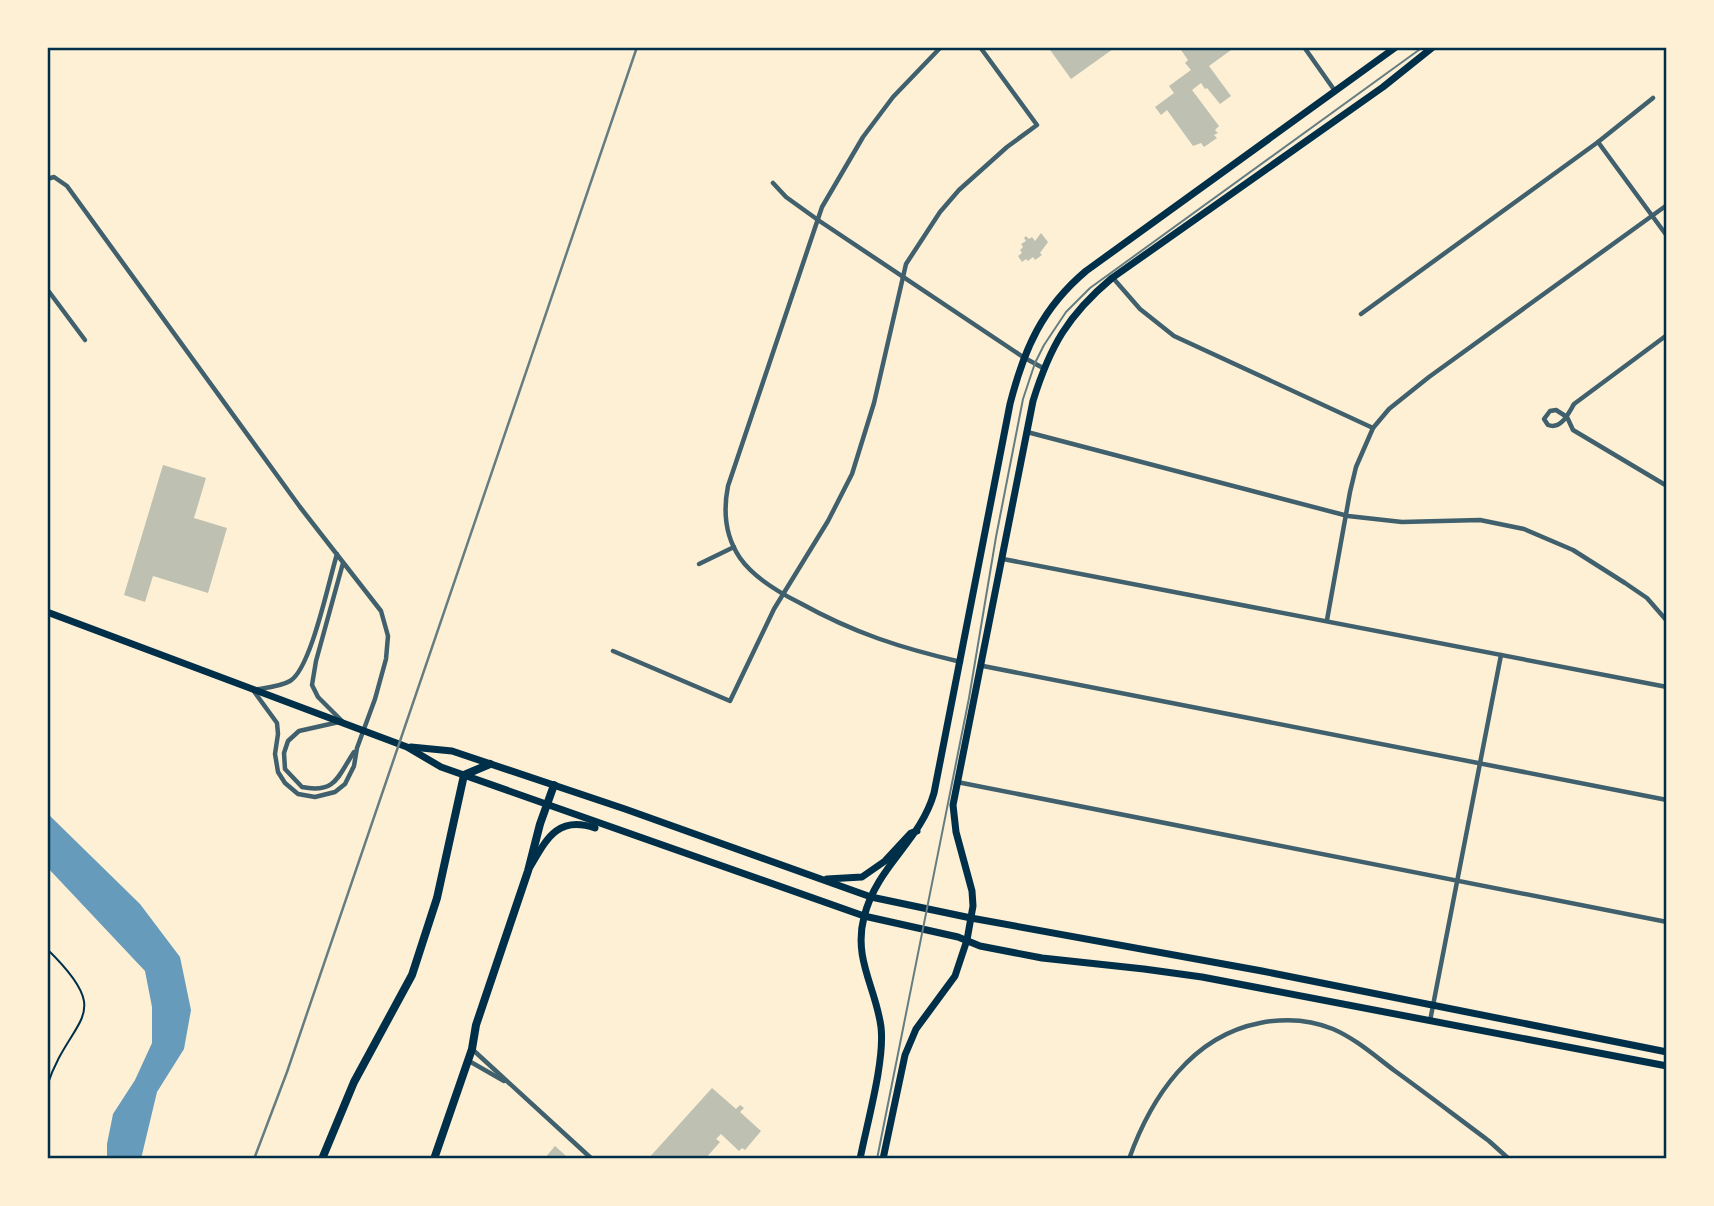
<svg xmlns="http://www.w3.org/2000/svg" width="1714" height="1206" viewBox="0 0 1714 1206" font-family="Montserrat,sans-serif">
	<rect width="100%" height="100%" fill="#fdf0d5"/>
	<polygon fill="#669bbc" points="47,813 140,904 180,957 191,1010 184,1049 157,1092 141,1159 107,1159 107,1144 113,1114 135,1080 152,1043 152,1007 145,971 47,867"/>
	<g fill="#bec0b2">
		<polygon points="1048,47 1111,47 1113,49 1071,79"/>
		<polygon points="1179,47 1228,47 1231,50 1209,66 1231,96 1220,104 1207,88 1205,89 1201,83 1192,90 1219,126 1215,130 1218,133 1214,135 1217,138 1204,147 1201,143 1193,146 1167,110 1161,115 1155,107 1174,93 1169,86 1191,70 1185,63 1188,60"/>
		<polygon points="1041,233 1048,242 1040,253 1042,255 1035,260 1033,257 1028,261 1026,259 1022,262 1018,256 1022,253 1020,250 1023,247 1021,244 1026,241 1024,238 1026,236 1029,239 1032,237 1035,241"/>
		<polygon points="163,465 206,478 194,518 227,528 208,593 153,576 145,602 124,595"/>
		<polygon points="712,1088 736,1109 740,1105 744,1108 740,1112 761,1131 745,1150 742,1148 739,1151 721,1134 716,1139 720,1142 705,1159 648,1159"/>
		<polygon points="555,1146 565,1155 569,1159 544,1159"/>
	</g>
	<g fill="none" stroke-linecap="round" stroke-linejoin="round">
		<path stroke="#003049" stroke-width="2" d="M47,949c71,69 23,66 0,137"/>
		<g stroke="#3f606c" stroke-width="4.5">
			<path d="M941,47l-48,50 -30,40 -41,70 -94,279c-5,25 -3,50 12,72 14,20 38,34 60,45 54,30 101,45 161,59"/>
			<polyline points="1304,47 1335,91"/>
			<polyline points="1598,142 1667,236"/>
			<path d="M47,179l7,-2 13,9 233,321 81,104 7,25 -2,23 -11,40 -18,49 -3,18 -9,18 -10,8 -20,5 -17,-3 -13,-11 -7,-11 -3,-18 3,-20 -1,-11 -24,-33c11,-2 27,-3 37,-9 21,-12 39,-101 47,-127"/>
			<polyline points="773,183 786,197 818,220 1023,357 1043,368"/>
			<polyline points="1113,278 1140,309 1174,336 1373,428"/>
			<polyline points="47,289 85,340"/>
			<polyline points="1361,314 1598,142 1653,98"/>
			<path d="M1667,335l-93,69c-6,10 -13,26 -26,21l-4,-6 6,-8 6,-1 11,7 6,13 94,56"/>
			<polyline points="1027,432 1348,516 1402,522 1480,520 1524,529 1573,550 1625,583 1647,598 1667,621"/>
			<polyline points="1003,559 1667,687"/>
			<polyline points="699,564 734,547"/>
			<polyline points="1327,620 1350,492 1356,467 1373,428 1389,409 1429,377 1667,205"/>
			<polyline points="613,651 730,701 774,609 828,521 852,474 874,403 906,264 940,212 959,190 1007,147 1037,125 980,47"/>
			<polyline points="983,666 1667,800"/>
			<polyline points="342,721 318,697 312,685 316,661 343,563"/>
			<path d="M339,722l-40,9 -11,10 -4,12 1,16 17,18c34,7 36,-11 52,-35"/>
			<polyline points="957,782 1667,922"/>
			<polyline points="1430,1021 1501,655"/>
			<polyline points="472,1049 592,1159"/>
			<polyline points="469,1061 504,1081"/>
			<path d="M1129,1159c22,-62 63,-123 131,-136 25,-5 49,-4 73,6 23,10 42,27 62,42 32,23 63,47 94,70l20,18"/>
		</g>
		<g stroke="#003049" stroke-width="7">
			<path d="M860,1159c7,-36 25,-98 21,-132 -5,-39 -28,-68 -17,-110 13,-52 56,-75 70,-124l76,-389c14,-55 32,-96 76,-133l310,-224"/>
			<path d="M883,1159l22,-104 11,-26 39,-53 12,-36 6,-34 -1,-15 -16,-59 -3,-27 80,-404c17,-55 35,-86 79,-123l271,-191 50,-40"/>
		</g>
		<g stroke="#003049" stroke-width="7">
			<polyline points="47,612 407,747 441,767 864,916 958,937 980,946 1042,958 1144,969 1202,977 1667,1066"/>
			<polyline points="411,747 452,751 625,809 871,897 971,918 1262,971 1667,1052"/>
			<path d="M530,867c16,-27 27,-52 65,-39"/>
			<polyline points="827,879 862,877 885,861 911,833 917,831"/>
		</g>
		<g stroke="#003049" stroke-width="8">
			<polyline points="322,1159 354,1082 412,975 437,898 464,775 490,764"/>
			<polyline points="434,1159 472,1049 476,1025 528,871 540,824 554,785"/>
		</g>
		<polyline stroke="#657d81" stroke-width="2" points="877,1159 969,698 996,537 1023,399 1035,363 1044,345 1066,312 1090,288 1423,47"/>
		<polyline stroke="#657d81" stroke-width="2.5" points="254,1159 287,1072 637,47"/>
	</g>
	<rect width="1714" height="1206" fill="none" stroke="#fdf0d5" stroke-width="98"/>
	<rect x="49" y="49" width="1616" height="1108" fill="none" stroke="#003049" stroke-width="2.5"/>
</svg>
